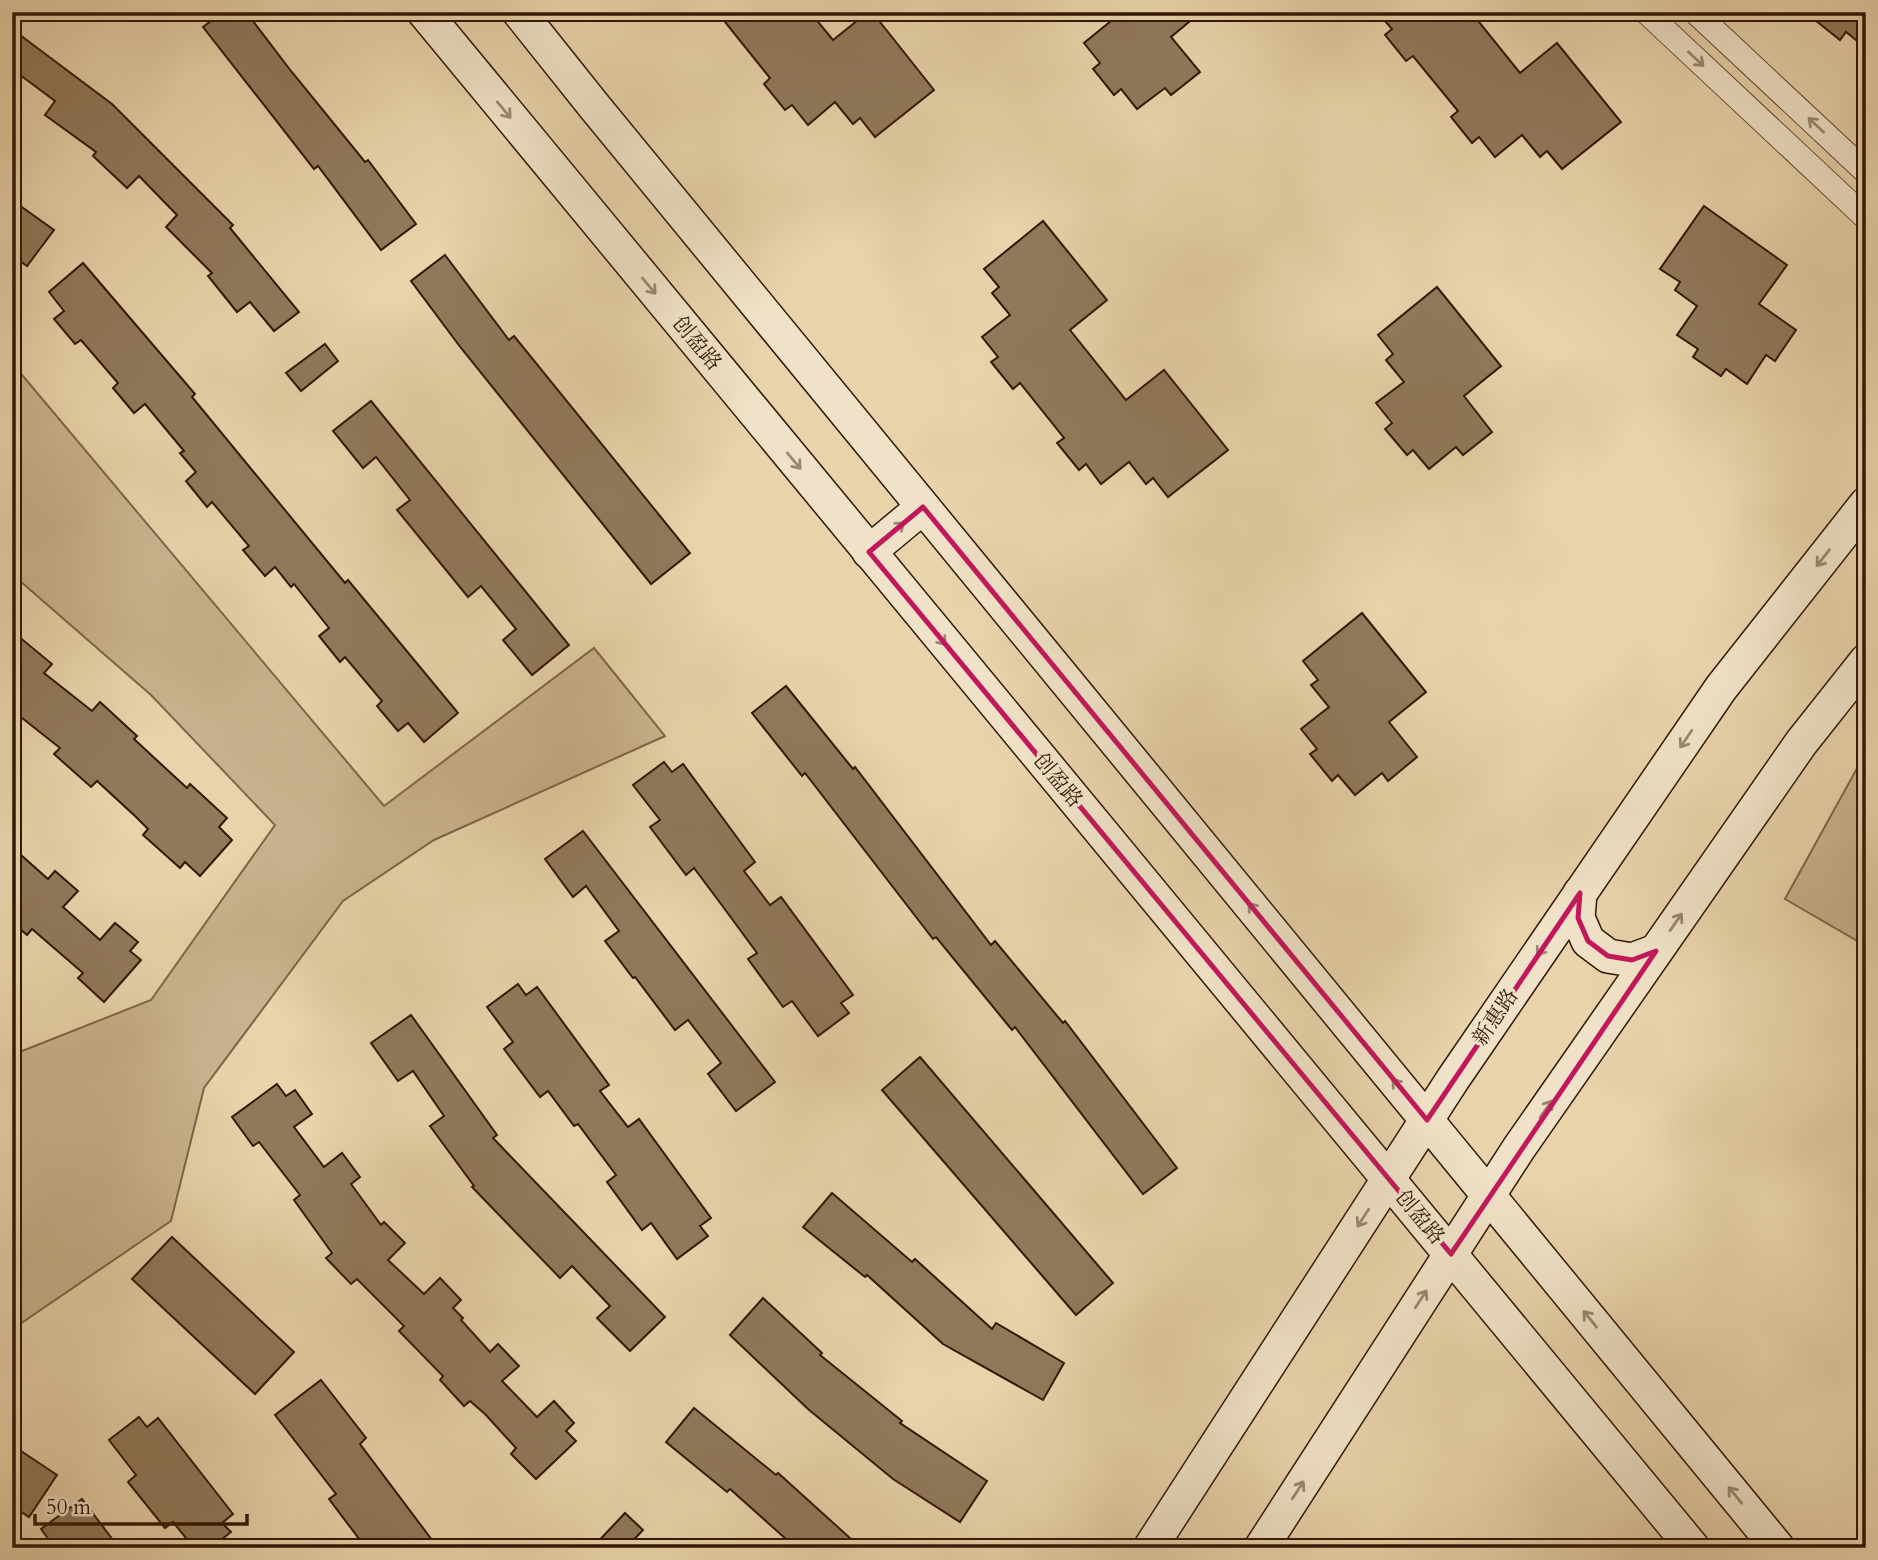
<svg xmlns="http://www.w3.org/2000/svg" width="1878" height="1560" viewBox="0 0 1878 1560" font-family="Cardo,'Noto Serif SC',serif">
	<rect width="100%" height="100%" fill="#e8d3aa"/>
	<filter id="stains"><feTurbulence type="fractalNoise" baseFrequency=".00286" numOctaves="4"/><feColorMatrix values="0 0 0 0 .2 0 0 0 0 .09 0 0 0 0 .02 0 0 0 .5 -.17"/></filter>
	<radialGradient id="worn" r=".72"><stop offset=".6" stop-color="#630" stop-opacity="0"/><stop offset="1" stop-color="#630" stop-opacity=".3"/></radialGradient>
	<g fill="#c9b38e" stroke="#7d654a" stroke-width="2">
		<polygon points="12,363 384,806 594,648 665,736 434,840 343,901 204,1088 171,1221 17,1326 12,1326 12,1055 151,1000 275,825 151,695 12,574"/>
		<polygon points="1866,752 1866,946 1785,899"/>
	</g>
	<g fill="#90795b" stroke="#311706" stroke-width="2">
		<polygon points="223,12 246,12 291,71 365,162 368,160 416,224 381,250 318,166 314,169 203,27"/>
		<polygon points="717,12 810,12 833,40 868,12 872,12 934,90 875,137 860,118 853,124 835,102 808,125 792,105 785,110 764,84 770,78"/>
		<polygon points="1122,12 1201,12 1171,37 1200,72 1171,95 1165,88 1137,109 1121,89 1114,95 1093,69 1100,63 1084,43"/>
		<polygon points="1377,12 1471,12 1520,73 1557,43 1621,122 1562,169 1547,151 1540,157 1522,135 1495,157 1479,137 1472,143 1451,117 1458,111 1413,56 1406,61 1385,35 1392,29"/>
		<polygon points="1805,12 1866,12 1866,48 1846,32 1840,40"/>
		<polygon points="12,29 112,104 233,225 230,228 299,312 274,331 250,302 237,312 208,276 212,273 166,227 177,215 139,176 127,188 93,156 96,152 45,115 55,101 12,69"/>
		<polygon points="12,200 54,230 27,266 12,255"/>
		<polygon points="1704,206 1787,265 1759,304 1796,330 1775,361 1766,355 1747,384 1726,369 1721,376 1693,357 1698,349 1677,335 1697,306 1675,290 1680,282 1660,269"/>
		<polygon points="1043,221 1107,300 1070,330 1126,400 1164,370 1228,450 1168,497 1153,478 1146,484 1129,462 1101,484 1086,464 1079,470 1057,443 1064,438 1020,383 1013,389 991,362 998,357 982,337 1010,315 992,293 999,287 984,269"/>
		<polygon points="445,255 509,340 514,336 690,553 651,584 461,348 411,281"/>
		<polygon points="83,263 195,394 192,397 345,583 348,580 458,713 424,742 408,723 398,731 377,706 382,701 345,657 340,662 319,636 329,628 294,584 291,587 275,567 265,576 243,550 249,546 212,502 207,507 186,481 196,472 180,453 184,451 145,404 134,413 113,388 118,383 81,340 75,344 54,319 64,311 49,292"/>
		<polygon points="1437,287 1501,366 1464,396 1492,432 1463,455 1456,447 1429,469 1413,450 1407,455 1385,429 1392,423 1376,403 1404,382 1386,360 1393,354 1378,335"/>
		<polygon points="325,344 338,361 301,391 286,373"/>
		<polygon points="371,401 569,645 532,675 503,640 516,629 481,586 468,597 397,510 410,500 376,457 363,468 333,431"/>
		<polygon points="1362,613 1426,692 1389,722 1417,757 1388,781 1382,773 1355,795 1338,775 1332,781 1310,754 1317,749 1301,729 1329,707 1311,685 1318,680 1303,661"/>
		<polygon points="12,631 52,664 44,673 92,711 100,702 137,736 134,739 162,765 187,788 190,784 227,818 219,827 232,840 200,876 185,862 180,868 143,835 148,829 135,816 97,781 91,787 54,754 60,748 12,710"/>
		<polygon points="786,686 853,769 855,767 991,945 995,941 1063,1023 1065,1021 1177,1168 1143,1194 1015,1027 1012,1030 936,937 933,939 805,773 802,776 752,713"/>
		<polygon points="664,762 672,772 683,764 755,862 744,871 770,905 781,897 853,995 841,1003 849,1013 818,1036 792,1001 783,1007 748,959 757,953 721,904 694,868 686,875 650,827 660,820 633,785"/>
		<polygon points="583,831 775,1082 736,1111 708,1074 721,1063 688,1020 675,1030 635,977 633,978 605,941 619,931 586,886 573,897 545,859"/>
		<polygon points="12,847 48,879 55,871 78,891 63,907 100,940 115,923 138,942 130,951 141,960 104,1002 78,978 83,973 32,929 27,935 12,922"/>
		<polygon points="518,984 526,995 537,987 609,1085 600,1091 628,1127 639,1119 711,1218 700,1226 708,1236 677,1259 651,1223 642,1230 607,1182 616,1175 578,1124 574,1126 548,1091 540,1097 504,1049 513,1042 487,1007"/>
		<polygon points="411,1015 497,1135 493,1138 665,1317 630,1351 597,1318 610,1306 572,1266 560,1278 472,1187 474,1186 430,1126 444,1116 413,1071 398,1081 371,1043"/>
		<polygon points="920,1057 1113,1283 1076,1315 882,1090"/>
		<polygon points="277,1084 286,1096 295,1090 312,1114 294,1127 324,1167 342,1153 360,1177 351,1184 381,1225 384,1222 405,1243 388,1260 424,1294 440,1278 461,1300 453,1308 463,1318 461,1320 490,1352 498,1344 519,1366 502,1381 537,1417 554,1401 574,1423 566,1431 576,1441 536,1479 511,1454 516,1448 485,1414 470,1401 464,1406 440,1380 443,1376 399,1331 404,1326 357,1279 351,1284 326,1258 332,1253 294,1200 300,1195 259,1142 253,1146 232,1117"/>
		<polygon points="832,1193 912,1262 915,1259 992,1329 996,1323 1064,1363 1043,1400 943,1344 867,1275 865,1277 803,1227"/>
		<polygon points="172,1237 294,1352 255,1394 132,1279"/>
		<polygon points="763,1298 822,1353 820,1355 902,1421 900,1423 987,1481 960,1522 893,1479 808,1409 730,1335"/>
		<polygon points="321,1380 366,1438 360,1444 438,1548 366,1548 329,1499 336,1494 275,1415"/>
		<polygon points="694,1408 776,1475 778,1473 861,1548 796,1548 730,1489 727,1492 666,1442"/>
		<polygon points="139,1417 147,1427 158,1418 233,1514 222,1523 231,1532 211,1548 194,1548 173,1522 165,1528 128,1482 136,1475 109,1440"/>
		<polygon points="12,1445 57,1475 29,1517 12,1506"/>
		<polygon points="82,1499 119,1548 55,1548 41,1529"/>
		<polygon points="625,1513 643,1530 626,1548 592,1548"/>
	</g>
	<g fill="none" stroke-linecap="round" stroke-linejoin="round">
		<defs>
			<g id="street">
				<polyline points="1646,12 1866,218"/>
				<polyline points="1695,12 1866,172"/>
			</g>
			<g id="secondary">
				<polyline points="424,12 1693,1548"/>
				<polyline points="519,12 594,106 1778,1548"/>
				<polyline points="869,552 923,507"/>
				<polyline points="1580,893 1578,918 1588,941 1608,956 1632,960 1656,951"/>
				<polyline points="1150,1548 1453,1079 1721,688 1866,504"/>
				<polyline points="1261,1548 1519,1148 1801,743 1866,661"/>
			</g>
		</defs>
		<use href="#street" stroke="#5f462f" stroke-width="25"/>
		<use href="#secondary" stroke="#311706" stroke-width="36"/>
		<use href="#street" stroke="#f0e2c8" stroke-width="23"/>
		<use href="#secondary" stroke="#f0e2c8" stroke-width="33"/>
	</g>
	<defs><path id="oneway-shaft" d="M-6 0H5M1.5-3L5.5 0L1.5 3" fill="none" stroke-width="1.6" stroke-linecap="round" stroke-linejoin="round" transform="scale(1.75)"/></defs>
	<g stroke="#9a8771">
		<use href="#oneway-shaft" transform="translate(1696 59) rotate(43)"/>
		<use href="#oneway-shaft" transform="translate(504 110) rotate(50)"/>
		<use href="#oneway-shaft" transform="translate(1816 125) rotate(-137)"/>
		<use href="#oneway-shaft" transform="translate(649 286) rotate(50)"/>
		<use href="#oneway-shaft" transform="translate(794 461) rotate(50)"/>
		<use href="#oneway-shaft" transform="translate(896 529) rotate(-40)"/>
		<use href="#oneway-shaft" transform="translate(1823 558) rotate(128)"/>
		<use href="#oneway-shaft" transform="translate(939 637) rotate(50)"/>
		<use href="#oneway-shaft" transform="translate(1686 739) rotate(124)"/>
		<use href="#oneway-shaft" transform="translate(1255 911) rotate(-129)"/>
		<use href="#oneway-shaft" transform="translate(1676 922) rotate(-55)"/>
		<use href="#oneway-shaft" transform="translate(1543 947) rotate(124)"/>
		<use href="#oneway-shaft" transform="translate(1399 1087) rotate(-129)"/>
		<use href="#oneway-shaft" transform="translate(1546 1109) rotate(-55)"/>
		<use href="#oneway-shaft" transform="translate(1363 1218) rotate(123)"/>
		<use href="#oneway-shaft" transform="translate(1421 1299) rotate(-57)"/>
		<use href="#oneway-shaft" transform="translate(1590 1319) rotate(-129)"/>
		<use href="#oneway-shaft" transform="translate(1298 1490) rotate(-57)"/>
		<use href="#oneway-shaft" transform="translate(1735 1495) rotate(-129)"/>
	</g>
	<path fill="none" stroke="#c2185b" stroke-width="5" stroke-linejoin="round" d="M923,507l504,613 153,-227 -2,25 10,23 20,15 24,4 24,-9 -205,303 -582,-702z"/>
	<g text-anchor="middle" stroke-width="6" stroke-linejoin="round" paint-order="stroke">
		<g font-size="21" fill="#311706" stroke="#f0e2c8">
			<text transform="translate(697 343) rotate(50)" y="7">创盈路</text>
			<text transform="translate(1058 780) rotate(50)" y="7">创盈路</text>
			<text transform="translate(1495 1017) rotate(-56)" y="7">新惠路</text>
			<text transform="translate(1420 1217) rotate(50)" y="7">创盈路</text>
		</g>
	</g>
	<rect width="1878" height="1560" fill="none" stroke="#e8d3aa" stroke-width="42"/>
	<rect x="14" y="14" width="1850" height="1532" fill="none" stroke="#311706" stroke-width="3.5"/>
	<rect x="21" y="21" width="1836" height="1518" fill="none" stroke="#311706" stroke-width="2"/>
	<path d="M35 1514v10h212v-10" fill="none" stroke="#311706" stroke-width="3.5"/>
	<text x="46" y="1514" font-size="21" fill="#311706" stroke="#f0e2c8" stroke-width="5" paint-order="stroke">50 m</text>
	<rect width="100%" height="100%" filter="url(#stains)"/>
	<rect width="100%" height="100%" fill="url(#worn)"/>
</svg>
